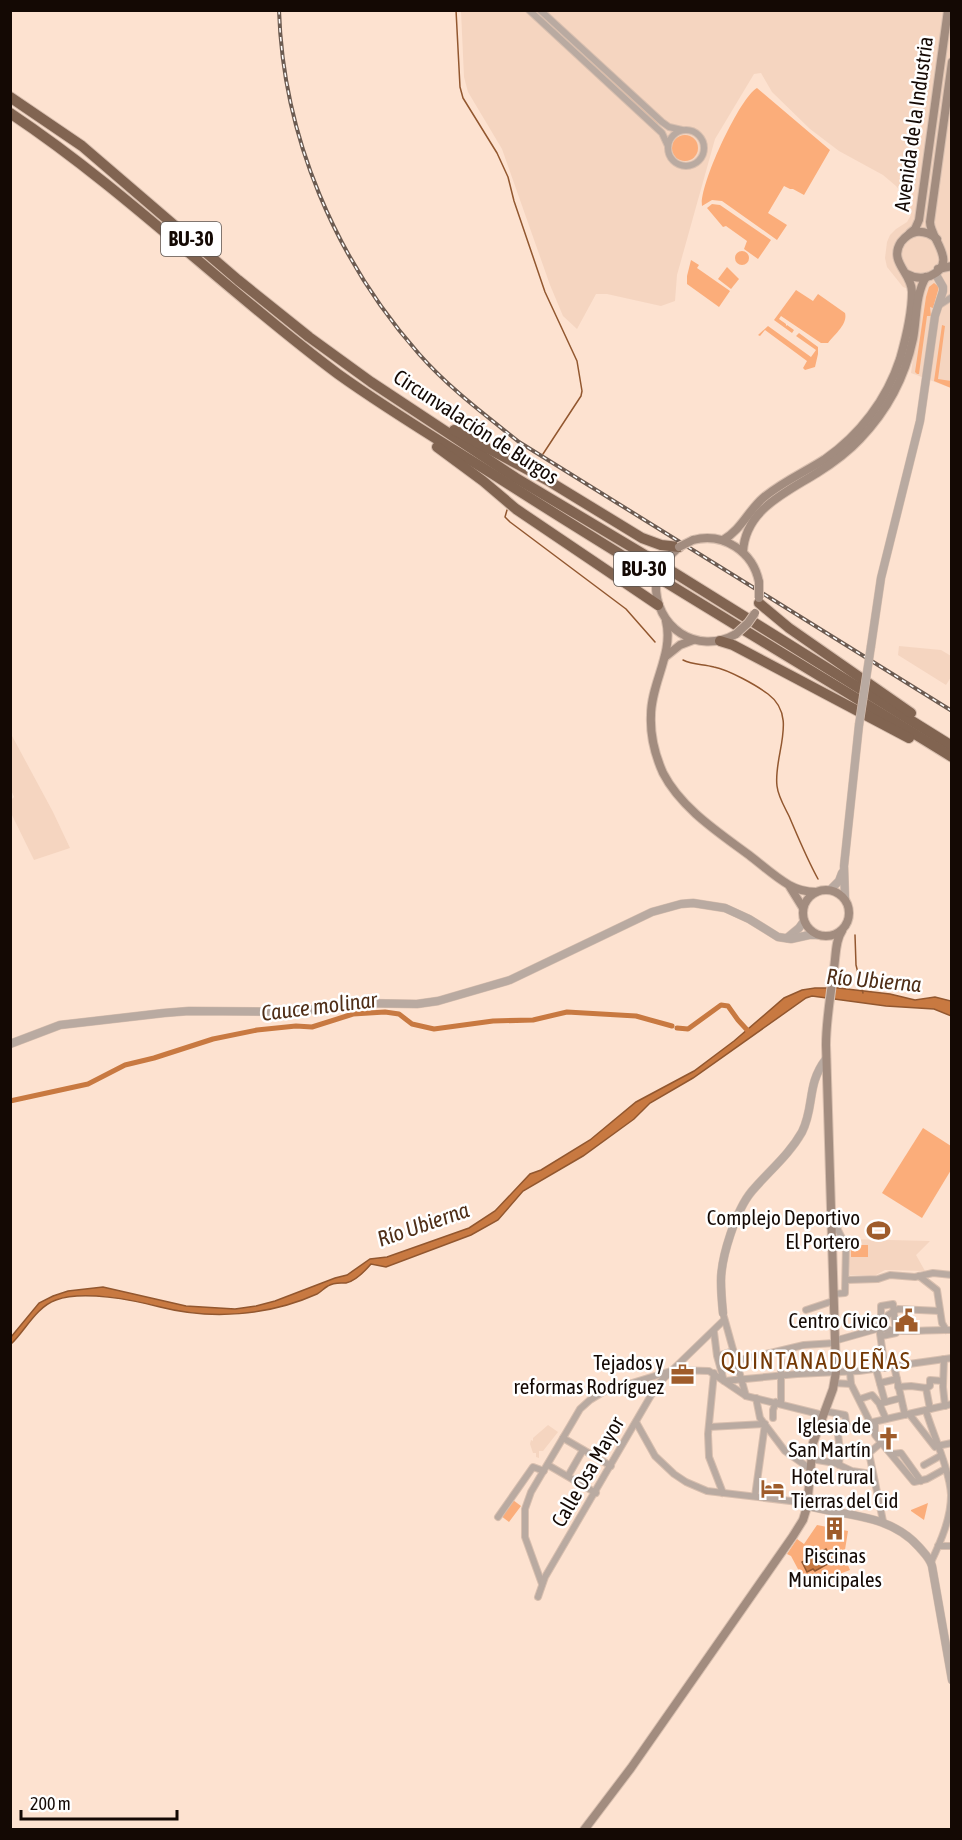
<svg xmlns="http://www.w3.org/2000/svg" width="962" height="1840" viewBox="0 0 962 1840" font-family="'Asap Condensed',sans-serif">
	<rect width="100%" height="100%" fill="#fde2d0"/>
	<g fill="#f5d5c0">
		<polygon points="461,11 951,11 951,388 911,373 922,294 903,287 887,267 885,258 887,242 890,235 896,229 907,222 911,215 904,196 896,186 883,175 839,151 810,129 772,92 761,73 754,74 715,139 677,275 675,301 661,306 607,294 596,294 577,329 563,316 550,285 502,149 468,92 464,77"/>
		<polygon points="899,646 941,650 951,656 951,677 946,685 898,655"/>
		<polygon points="11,734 53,812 70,848 34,860 11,813 11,800 14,797 11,790"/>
		<polygon points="848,1239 930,1241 916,1255 925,1271 885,1270 876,1275 850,1275"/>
		<polygon points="548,1425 558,1432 543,1451 539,1451 539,1458 536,1457 536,1453 533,1453 530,1444 531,1440 533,1441 533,1438"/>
	</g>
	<g fill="#fbad7a">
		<polygon points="533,11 536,11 659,123 657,124"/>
		<path d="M757,88l73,62 -26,45 -11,-6h-3l-6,-3 -16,27 19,12 -10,15 -55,-39 -10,-1 -10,6c-3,-21 38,-109 55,-118z"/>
		<circle cx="685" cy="148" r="13"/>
		<polygon points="712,204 720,205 771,240 758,259 744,249 747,241 726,226 723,227 707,208"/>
		<circle cx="742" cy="258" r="7"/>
		<polygon points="691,260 699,265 697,268 730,291 719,307 687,284 687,276"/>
		<polygon points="727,267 739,279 731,289 718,279"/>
		<polygon points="934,283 939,287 933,308 930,307 931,316 927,316 919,374 917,374 915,372 926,297 929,287"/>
		<path d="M796,290l17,11 5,-7 27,19c3,11 -10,21 -17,30h-7l-40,-27 -2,3 7,5v2l1,-1 7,5 -2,3 -18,-13z"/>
		<polygon points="942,325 945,326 938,379 951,381 951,388 934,381"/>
		<polygon points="768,326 811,357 816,350 796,336 799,333 818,347 818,354 815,367 805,370 803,368 807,361 765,330 760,336 758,335"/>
		<polygon points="923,1128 951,1146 951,1170 922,1218 882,1193"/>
		<rect x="851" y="1245" width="17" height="12"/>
		<polygon points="513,1500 521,1506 509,1522 501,1516"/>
		<polygon points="928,1503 924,1520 911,1511 911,1510"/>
		<polygon points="817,1525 848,1531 844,1556 850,1570 807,1586 791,1556 787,1554 797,1539 804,1544"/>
	</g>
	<g fill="#c87941" stroke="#92572f" stroke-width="1.5">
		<path d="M815,988h23l52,6 25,6 20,-3 16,4v15l-17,-7 -48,-3 -74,-10 -6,2 -113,80 -43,25 -16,16 -51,37 -60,35 -25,29 -27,15 -85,32 -15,-3c-6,7 -15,17 -25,19 -7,0 -12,-1 -18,3 -4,2 -7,6 -11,8 -49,22 -106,26 -157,13 -27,-7 -77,-17 -104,-7 -20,7 -31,31 -45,44v-7l28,-34 14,-7 15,-5 35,-4 83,19 49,3 21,-3 19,-5 60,-23 12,-3 23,-16 17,-2 82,-29 26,-17 35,-37 11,-4 49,-30 46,-38 58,-31 40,-30 50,-43 18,-8z"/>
		<polygon points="826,1549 833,1561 815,1571 813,1569 807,1572 802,1562"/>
	</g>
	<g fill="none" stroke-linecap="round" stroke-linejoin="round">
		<g stroke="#92572f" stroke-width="1.5">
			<polyline points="456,10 460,87 463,98 497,153 508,177 514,201 545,292 577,361 582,391 581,396 543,454"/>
			<polyline points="507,510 505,517 510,522 626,609 655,642"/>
			<path d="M683,660c10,5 20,4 31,7 15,3 42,18 54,27 31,23 5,61 9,92 1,10 7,20 12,30 9,21 18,43 29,63"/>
			<polyline points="855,935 856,965 863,993"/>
		</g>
		<g stroke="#c87941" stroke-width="5">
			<polyline points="677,1028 688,1029 721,1005 728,1006 738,1020 749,1032"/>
			<polyline points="10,1101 88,1084 125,1065 154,1058 213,1039 257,1030 296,1026 312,1027 353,1014 385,1012 399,1014 412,1024 434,1029 493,1021 533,1020 567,1012 636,1016 672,1026"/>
		</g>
		<defs>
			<g id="minor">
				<polyline points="529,10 662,133 668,146"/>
				<polyline points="540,10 662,122 669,127 682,130"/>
				<circle cx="686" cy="148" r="18"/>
				<polyline points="938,306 952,297"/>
				<polyline points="919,1276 937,1290 942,1323 946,1330"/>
				<polyline points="846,1280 878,1279 890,1275 915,1277 933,1273 952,1275"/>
				<polyline points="833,1294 845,1293 846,1246 838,1230 834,1215"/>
				<polygon points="893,1304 896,1333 882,1336 877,1326 881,1324 881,1306"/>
				<polyline points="806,1310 833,1301"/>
				<polyline points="724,1317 746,1396"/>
				<polyline points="815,1325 833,1318"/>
				<path d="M880,1328c23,6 47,1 72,2"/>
				<polyline points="714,1332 717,1356 724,1381 797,1374 859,1371 952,1358"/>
				<polyline points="880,1334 885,1368"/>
				<polyline points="834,1341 880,1328 888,1315 898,1309 940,1311"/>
				<polyline points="721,1355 733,1351"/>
				<polyline points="944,1359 943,1387 945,1406"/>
				<polyline points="735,1361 804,1345 835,1343"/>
				<polyline points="894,1366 905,1415"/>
				<polyline points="876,1369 885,1402"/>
				<polyline points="850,1372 851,1384 871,1424"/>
				<polyline points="714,1373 708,1434 709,1457 723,1493"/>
				<polyline points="834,1383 851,1384"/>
				<polyline points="880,1383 897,1379"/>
				<polyline points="898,1387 911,1386 926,1388 930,1409"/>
				<polyline points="926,1388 930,1386 930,1380 943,1381"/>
				<polyline points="756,1398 760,1418 785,1451 809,1468"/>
				<polyline points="860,1399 872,1395 879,1403 886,1419"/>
				<polyline points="781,1403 781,1361"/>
				<polyline points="882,1403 901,1398"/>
				<polyline points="824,1411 845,1415 847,1428"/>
				<path d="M926,1411c7,23 24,60 25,84 0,23 -10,46 -20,67"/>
				<polyline points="910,1415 935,1447"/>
				<polyline points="773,1418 773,1410 776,1402"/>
				<polyline points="636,1422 655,1456 674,1474 686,1482 707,1491 807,1503"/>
				<polyline points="819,1423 847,1428 952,1404"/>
				<polyline points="875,1423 875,1435 914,1482 927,1479 945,1469"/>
				<polyline points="709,1427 765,1424"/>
				<polyline points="837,1427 840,1450 839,1465"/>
				<polyline points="563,1438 611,1466"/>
				<polyline points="882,1442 869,1453 883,1521"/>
				<polyline points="937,1446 952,1443"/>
				<polyline points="840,1450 853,1448 871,1450"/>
				<polyline points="892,1454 901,1453 921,1481"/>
				<polyline points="811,1459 835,1463 852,1471 872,1474"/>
				<polyline points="548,1465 596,1493"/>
				<polyline points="924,1465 940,1456"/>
				<polyline points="568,1476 583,1450"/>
				<polyline points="755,1496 765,1424"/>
				<polyline points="498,1517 533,1467 544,1471"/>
				<polyline points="938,1546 952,1546"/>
				<polyline points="542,1584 525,1537 525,1509 531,1492 573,1421 580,1409 590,1400 603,1392 674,1370 709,1371 746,1396 823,1415"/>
				<polyline points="538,1597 545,1577 653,1392 660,1382 724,1320"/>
			</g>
			<g id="tertiary">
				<polyline points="871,646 881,578 920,421 935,316 943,291 943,287 935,273"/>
				<polyline points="830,890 839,881 842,873"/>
				<polyline points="845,899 844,866 859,725"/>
				<polyline points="787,938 799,928 804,921"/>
				<polyline points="10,1044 60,1025 164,1013 189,1011 297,1012 357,1003 417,1004 438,1001 510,980 652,912 681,904 693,903 725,908 749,919 778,937 791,939 809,935 818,935"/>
				<path d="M723,1313c-1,-10 -2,-21 -2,-32 0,-24 15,-71 31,-90 17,-20 37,-36 50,-59 13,-26 4,-47 24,-73"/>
				<path d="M807,1506c39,10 83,8 112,41 5,6 11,11 13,19l20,114"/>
			</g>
			<g id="secondary">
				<polyline points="910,233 915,229 919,220 948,10"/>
				<polyline points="938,269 952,266"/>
				<path d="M907,274c7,4 15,5 23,2 30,-13 0,-37 0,-54l22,-160"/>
				<path d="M693,540c31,-8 60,12 66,42"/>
				<path d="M723,540c18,-10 25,-29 40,-42 19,-16 42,-26 62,-39 35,-24 62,-60 75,-100 6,-21 12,-46 12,-67 0,-19 -24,-30 -11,-50 4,-5 9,-9 15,-10 8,-1 15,2 21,7"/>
				<path d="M743,552c2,-42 42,-59 74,-79 16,-10 30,-20 43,-34 27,-28 45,-62 53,-100 4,-20 2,-44 13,-62"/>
				<polyline points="665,560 679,547"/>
				<path d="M656,583c-2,44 41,73 80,51"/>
				<path d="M666,621c8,32 -15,62 -15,94 -1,20 4,40 12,58 18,35 55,59 86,82 13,10 26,22 40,30 9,5 17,7 27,7"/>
				<polyline points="665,657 680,645 693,640"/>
				<polyline points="790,887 803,908"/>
				<circle cx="826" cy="913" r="23"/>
				<path d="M584,1830l47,-62 162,-232 10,-16 4,-13 6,-64 20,-54 3,-17 -10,-327c0,-26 5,-51 8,-77 2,-12 1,-27 8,-37"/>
			</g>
			<g id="motorway">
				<polyline points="10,97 82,146 238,280 309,337 371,382 516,478 665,567 952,746"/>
				<path d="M10,113c117,78 216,178 328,261 53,38 109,71 164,106 148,95 300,184 450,277"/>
				<polyline points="454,430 547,480 642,538 661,545 679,547"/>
				<polyline points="437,447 483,481 516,509 658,605"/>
				<polyline points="759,603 789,628 911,713"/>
				<polyline points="720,641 733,645 909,738"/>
			</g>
		</defs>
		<use href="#minor" stroke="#d8bfaf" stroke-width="8"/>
		<use href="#tertiary" stroke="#d8bfaf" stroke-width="9"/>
		<use href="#secondary" stroke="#d8bfaf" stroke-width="10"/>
		<use href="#motorway" stroke="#d8bfaf" stroke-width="12"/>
		<use href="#minor" stroke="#b9aaa1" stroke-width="6"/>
		<use href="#tertiary" stroke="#b9aaa1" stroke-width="8"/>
		<use href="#secondary" stroke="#a28c7f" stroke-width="8"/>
		<use href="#motorway" stroke="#816451" stroke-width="10"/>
		<defs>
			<path id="rail" d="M279,10c4,127 57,250 140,344 30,34 65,60 100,88l433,269"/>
		</defs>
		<use href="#rail" stroke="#6c5b51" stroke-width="4"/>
		<use href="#rail" stroke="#fff" stroke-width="1.5" stroke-dasharray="4.5" stroke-linecap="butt"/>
		<defs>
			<polyline id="tertiary-bridge" points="859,725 871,646"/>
			<g id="secondary-bridge">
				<polyline points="679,547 693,540"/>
				<polyline points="656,583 659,571 665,560"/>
				<polyline points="759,598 759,582"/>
				<polyline points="736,634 748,623 755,613"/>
			</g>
		</defs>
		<use href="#tertiary-bridge" stroke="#d8bfaf" stroke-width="9" stroke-linecap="butt"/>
		<use href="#secondary-bridge" stroke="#d8bfaf" stroke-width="10" stroke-linecap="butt"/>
		<use href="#tertiary-bridge" stroke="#b9aaa1" stroke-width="8"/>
		<use href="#secondary-bridge" stroke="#a28c7f" stroke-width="8"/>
	</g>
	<defs>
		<symbol id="stadium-bare" viewBox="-9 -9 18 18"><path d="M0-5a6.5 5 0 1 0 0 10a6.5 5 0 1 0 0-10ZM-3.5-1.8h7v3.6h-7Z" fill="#9f5c2b" stroke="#fff" stroke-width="2.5" paint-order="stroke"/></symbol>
		<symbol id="civic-bare" viewBox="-9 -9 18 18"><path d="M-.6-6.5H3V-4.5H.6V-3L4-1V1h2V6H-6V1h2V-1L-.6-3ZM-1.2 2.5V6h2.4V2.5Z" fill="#9f5c2b" stroke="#fff" stroke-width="2.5" paint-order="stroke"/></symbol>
		<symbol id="office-bare" viewBox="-9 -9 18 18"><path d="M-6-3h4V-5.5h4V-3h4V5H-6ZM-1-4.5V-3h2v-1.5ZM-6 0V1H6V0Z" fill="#9f5c2b" stroke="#fff" stroke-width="2.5" paint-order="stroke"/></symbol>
		<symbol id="church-bare" viewBox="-9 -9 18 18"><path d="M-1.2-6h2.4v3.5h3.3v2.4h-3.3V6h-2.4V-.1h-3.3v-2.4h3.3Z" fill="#9f5c2b" stroke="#fff" stroke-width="2.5" paint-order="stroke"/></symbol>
		<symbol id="hotel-bare" viewBox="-9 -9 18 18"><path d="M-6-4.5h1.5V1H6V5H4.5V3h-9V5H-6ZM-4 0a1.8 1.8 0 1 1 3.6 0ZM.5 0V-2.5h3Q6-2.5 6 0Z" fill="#9f5c2b" stroke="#fff" stroke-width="2.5" paint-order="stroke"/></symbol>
		<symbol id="building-bare" viewBox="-9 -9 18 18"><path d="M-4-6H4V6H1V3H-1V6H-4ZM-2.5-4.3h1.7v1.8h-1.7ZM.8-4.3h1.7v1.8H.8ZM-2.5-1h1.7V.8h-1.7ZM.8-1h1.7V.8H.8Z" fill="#9f5c2b" stroke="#fff" stroke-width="2.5" paint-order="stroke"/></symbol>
	</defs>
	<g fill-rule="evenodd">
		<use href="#stadium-bare" x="862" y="1214" width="33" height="33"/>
		<use href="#civic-bare" x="890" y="1304" width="33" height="33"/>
		<use href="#office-bare" x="666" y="1358" width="33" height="33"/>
		<use href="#church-bare" x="872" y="1422" width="33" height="33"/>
		<use href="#hotel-bare" x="756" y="1472" width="33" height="33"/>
		<use href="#building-bare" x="818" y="1512" width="33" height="33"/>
	</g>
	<g text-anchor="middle" stroke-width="5" stroke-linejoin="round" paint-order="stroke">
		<g fill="#fff" stroke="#5a534f" stroke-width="1.5">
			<rect x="161" y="222" width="60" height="34" rx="4.5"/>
			<rect x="614" y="552" width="60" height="34" rx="4.5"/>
		</g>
		<g font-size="20" font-weight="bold" fill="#140904">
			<text x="191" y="246">BU-30</text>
			<text x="644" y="576">BU-30</text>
		</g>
		<g font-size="21" fill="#140904" stroke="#fff">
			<text transform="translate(914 124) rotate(-82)" y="7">Avenida de la Industria</text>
			<text transform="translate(476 427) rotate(33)" y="7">Circunvalación de Burgos</text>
			<text transform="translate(588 1472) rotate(-60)" y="7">Calle Osa Mayor</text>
		</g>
		<g font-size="21" fill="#140904" stroke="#fff" text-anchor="end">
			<text x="860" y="1225">Complejo Deportivo<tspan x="860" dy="24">El Portero</tspan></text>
			<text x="888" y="1328">Centro Cívico</text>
			<text x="664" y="1370">Tejados y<tspan x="664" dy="24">reformas Rodríguez</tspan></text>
			<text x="871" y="1433">Iglesia de<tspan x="871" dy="24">San Martín</tspan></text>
			<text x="791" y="1484" text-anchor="start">Hotel rural<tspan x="791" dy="24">Tierras del Cid</tspan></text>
			<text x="835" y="1563" text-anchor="middle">Piscinas<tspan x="835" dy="24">Municipales</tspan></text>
		</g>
		<g font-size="22" font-style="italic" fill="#4f2e17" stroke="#fff">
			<text transform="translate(874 980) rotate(5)" y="8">Río Ubierna</text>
			<text transform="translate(319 1006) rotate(-7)" y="8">Cauce molinar</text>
			<text transform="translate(423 1224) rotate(-19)" y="8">Río Ubierna</text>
		</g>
		<g font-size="24" letter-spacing="1.5" fill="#743906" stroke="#fff">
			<text x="816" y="1369">QUINTANADUEÑAS</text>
		</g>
	</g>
	<rect width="962" height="1840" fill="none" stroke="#140904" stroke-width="24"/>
	<path d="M21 1810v9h156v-9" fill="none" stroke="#140904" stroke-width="3"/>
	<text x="30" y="1810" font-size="18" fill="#140904" stroke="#ffffff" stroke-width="4.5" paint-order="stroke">200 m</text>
</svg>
